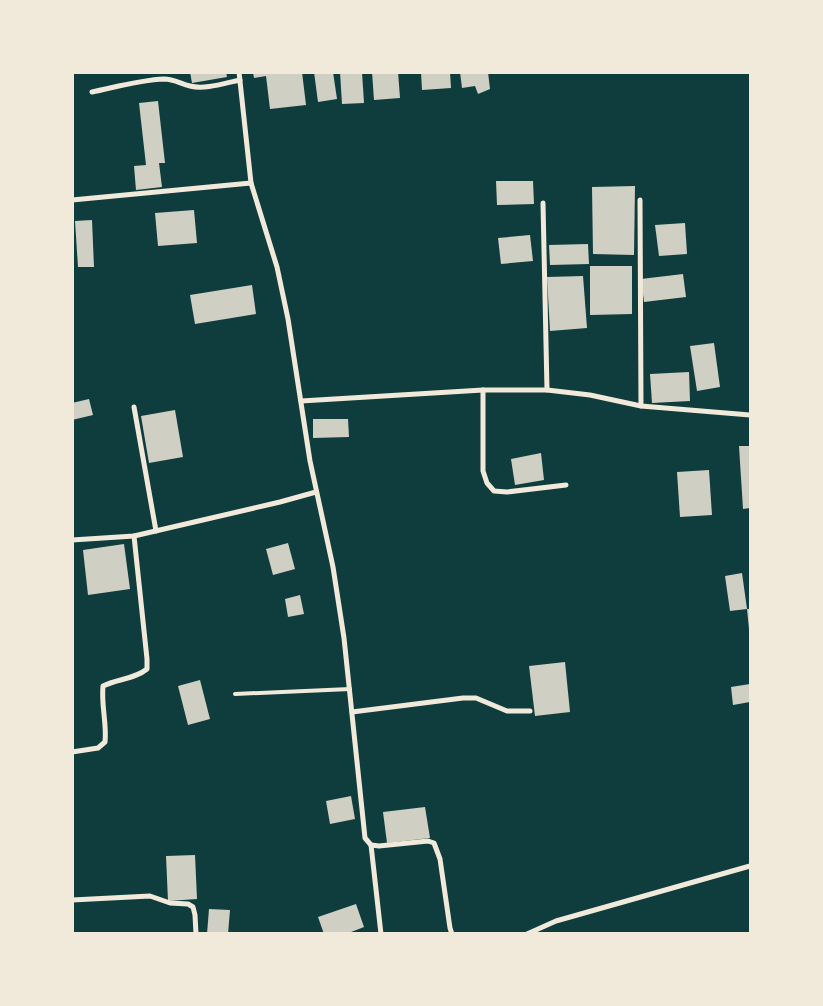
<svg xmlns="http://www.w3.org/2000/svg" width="823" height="1006" viewBox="0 0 823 1006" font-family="'Source Sans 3',sans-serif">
	<rect width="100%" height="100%" fill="#0f3d3e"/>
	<g fill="#cfcfc3">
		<polygon points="190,72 226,72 227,77 192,83"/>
		<polygon points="253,72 302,72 306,105 270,109 266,76 254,78"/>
		<polygon points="314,72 333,72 337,99 318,102"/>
		<polygon points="340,72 362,72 364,103 342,104"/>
		<polygon points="372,72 398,72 400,98 374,100"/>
		<polygon points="421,72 450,72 451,88 422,90"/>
		<polygon points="460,72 488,72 490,89 478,94 475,86 462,88"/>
		<polygon points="158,101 165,163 159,163 162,187 136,190 134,166 146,165 139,103"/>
		<polygon points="496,181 533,181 534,204 497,205"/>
		<polygon points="635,186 634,255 593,254 592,187"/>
		<polygon points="194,210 197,243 158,246 155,213"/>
		<polygon points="92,220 94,267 78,267 75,221"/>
		<polygon points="685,223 687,254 659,256 655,225"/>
		<polygon points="530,235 533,261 501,264 498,238"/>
		<polygon points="588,244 589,264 550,265 549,245"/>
		<polygon points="590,266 632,266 632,314 590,315"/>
		<polygon points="683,274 686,297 644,302 641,279"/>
		<polygon points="583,276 587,328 550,331 547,277"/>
		<polygon points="252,285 256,314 195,324 190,295"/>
		<polygon points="714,343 720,387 697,391 690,346"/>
		<polygon points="689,372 690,401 652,403 650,374"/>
		<polygon points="89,399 93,415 72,420 72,403"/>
		<polygon points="175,410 183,457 149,463 141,416"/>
		<polygon points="313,419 348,419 349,437 313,438"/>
		<polygon points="739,446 750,446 750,508 743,509"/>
		<polygon points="541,453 544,480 515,485 511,459"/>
		<polygon points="709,470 712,515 680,517 677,472"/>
		<polygon points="288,543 295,569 273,575 266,549"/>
		<polygon points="124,544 130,589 88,595 83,550"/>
		<polygon points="742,573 747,609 750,609 750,629 749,629 747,609 730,611 725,576"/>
		<polygon points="300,595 304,614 288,617 285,599"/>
		<polygon points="565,662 570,712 535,716 529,666"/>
		<polygon points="200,680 210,719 188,725 178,686"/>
		<polygon points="750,684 750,702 733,705 731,687"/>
		<polygon points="351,796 355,819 330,824 326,801"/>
		<polygon points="425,807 430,838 387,843 383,812"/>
		<polygon points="195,855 197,899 168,901 166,856"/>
		<polygon points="356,904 364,927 346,934 324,934 318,917"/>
		<polygon points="209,909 230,910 228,934 207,934"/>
	</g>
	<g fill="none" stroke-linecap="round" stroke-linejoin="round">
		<polyline stroke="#f1e9da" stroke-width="4" points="235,694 350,689"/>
		<g stroke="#f1e9da" stroke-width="5">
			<polyline points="239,72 251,183 277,267 288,319 310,461 333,567 344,638 365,838 371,845 379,846 428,841 434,843 440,859 450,928 452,934"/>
			<path d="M92,92c24,-5 48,-12 72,-13 10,0 17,5 26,7 15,4 35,-3 50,-6"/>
			<polyline points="72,200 251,183"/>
			<polyline points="640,200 641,406"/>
			<polyline points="543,203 547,390"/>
			<polyline points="483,390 483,471 487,483 494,491 507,492 566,485"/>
			<polyline points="301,401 483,390 547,390 590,395 641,406 750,415"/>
			<polyline points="134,407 156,531"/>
			<polyline points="72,540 134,536 280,502 316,492"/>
			<polyline points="352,712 463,698 476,698 507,711 530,711"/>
			<path d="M72,752l26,-4 7,-6c2,-18 -4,-37 -2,-56 14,-7 32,-7 44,-17v-10l-13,-123"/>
			<polyline points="371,845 381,934"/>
			<polyline points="72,900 150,896 170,903 188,904 193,907 195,915 196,934"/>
			<polyline points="527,934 556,921 750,866"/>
		</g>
	</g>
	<rect width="823" height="1006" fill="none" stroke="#f1e9da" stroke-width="148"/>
</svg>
